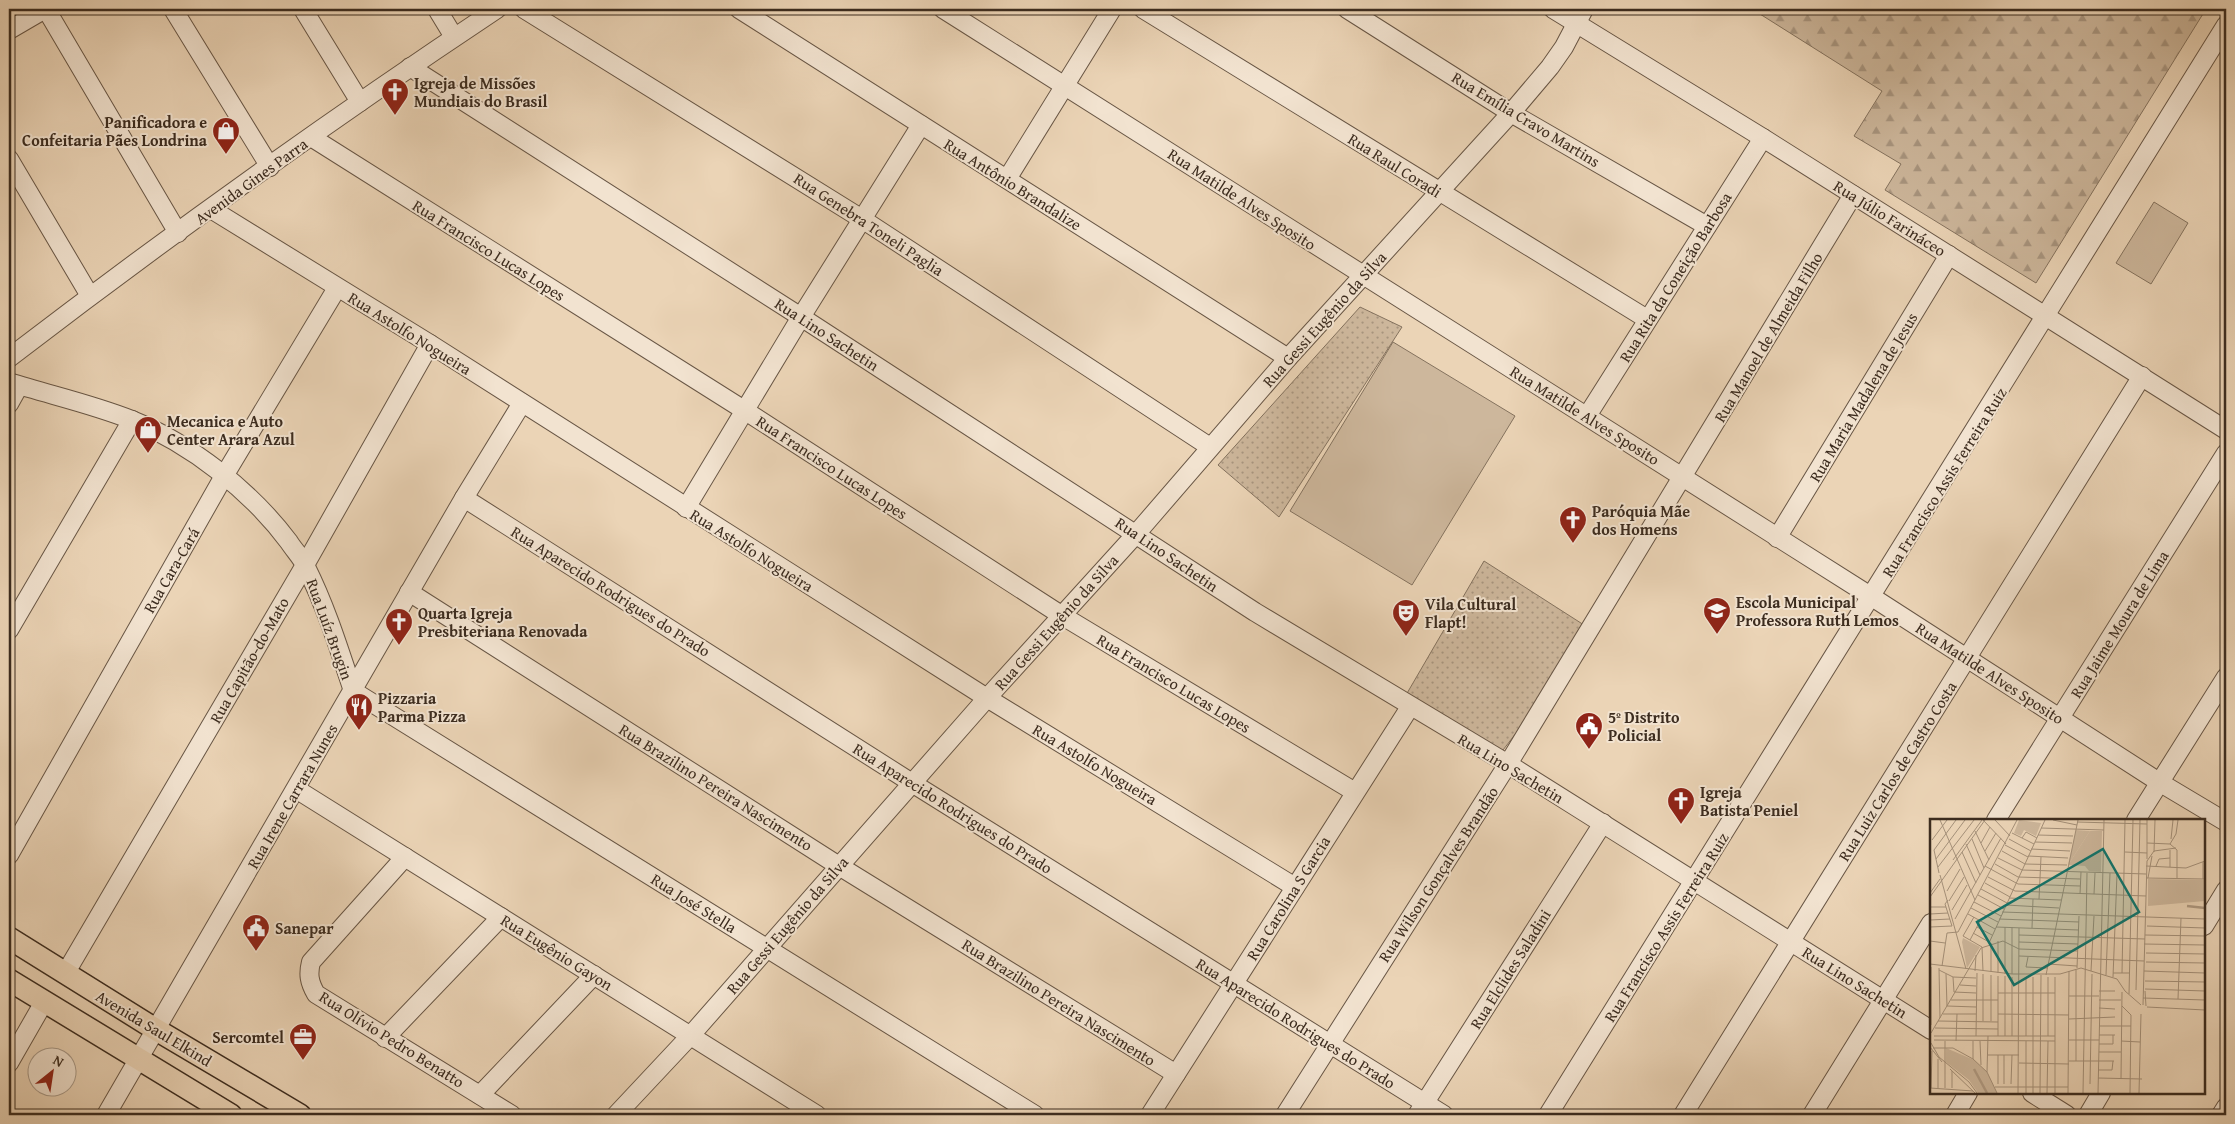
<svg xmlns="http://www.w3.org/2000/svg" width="2235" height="1124" viewBox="0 0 2235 1124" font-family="'Gentium Book Plus',serif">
	<defs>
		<pattern id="forest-firs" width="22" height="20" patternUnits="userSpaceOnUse" patternTransform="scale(1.25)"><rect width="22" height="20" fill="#cdb79c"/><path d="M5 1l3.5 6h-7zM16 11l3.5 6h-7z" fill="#a8957f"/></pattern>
		<pattern id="park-dots" width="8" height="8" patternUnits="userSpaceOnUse" patternTransform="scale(1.25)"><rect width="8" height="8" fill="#cdb79c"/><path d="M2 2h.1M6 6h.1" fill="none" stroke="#a8957f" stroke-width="1.8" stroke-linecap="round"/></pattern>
	</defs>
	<rect width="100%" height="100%" fill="#ebd4b6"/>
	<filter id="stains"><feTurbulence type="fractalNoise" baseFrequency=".004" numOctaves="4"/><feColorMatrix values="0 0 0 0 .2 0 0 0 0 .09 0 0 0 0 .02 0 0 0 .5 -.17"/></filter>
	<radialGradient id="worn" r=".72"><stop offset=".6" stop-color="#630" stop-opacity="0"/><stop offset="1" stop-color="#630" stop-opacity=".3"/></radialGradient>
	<polygon fill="url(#forest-firs)" stroke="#84725e" points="1752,9 2206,9 2036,283 1885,190 1901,164 1854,136 1882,91"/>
	<g fill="url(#park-dots)" stroke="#84725e">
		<polygon points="1360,307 1402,327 1279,517 1218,465"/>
		<polygon points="1484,561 1584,625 1572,649 1520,728 1503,750 1490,751 1406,695"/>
	</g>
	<g fill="#cdb79c" stroke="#84725e">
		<polygon points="2154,202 2188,223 2151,284 2116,263"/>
		<polygon points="1393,342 1515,416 1412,585 1290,511"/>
	</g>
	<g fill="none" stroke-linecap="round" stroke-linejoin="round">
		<defs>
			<g id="minor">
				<polyline points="46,9 178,233"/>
				<polyline points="173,9 270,167"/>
				<polyline points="303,9 360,102"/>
				<polyline points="437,9 454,37"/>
				<polyline points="524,9 862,219 1210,447"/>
				<polyline points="739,9 1288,358"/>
				<polyline points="943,9 1872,597 2159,782 2226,822"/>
				<polyline points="1143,9 1647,319"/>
				<polyline points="1347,9 1511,113 1707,226"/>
				<polyline points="1553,9 1763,138 2226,430"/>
				<polyline points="9,30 45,9"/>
				<polyline points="410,67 801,317 1255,612 1508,764 1931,1030"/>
				<polyline points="311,137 744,410 1061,615 1355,792"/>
				<polyline points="9,159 90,296"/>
				<polyline points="1007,179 1112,9"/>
				<polyline points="211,209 430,344 987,698 1295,887"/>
				<path d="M9,358c158,-121 321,-238 488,-349"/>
				<path d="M9,382c41,13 83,22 123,38 59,24 119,71 157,122 5,8 13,16 17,25 20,40 33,82 47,124"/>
				<polyline points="9,404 19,386"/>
				<polyline points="1587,416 1763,138"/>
				<polyline points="464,498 912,783 1444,1115"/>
				<polyline points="686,508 801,317 921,125"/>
				<polyline points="1777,538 1949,255"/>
				<polyline points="409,592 839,866 1176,1074"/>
				<polyline points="9,630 132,420"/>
				<polyline points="353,691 1035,1115"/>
				<polyline points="296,789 817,1115"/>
				<polyline points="1996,820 2226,453"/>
				<polyline points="2136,820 2226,677"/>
				<polyline points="9,855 224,476 337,288"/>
				<path d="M405,857l-94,105c-3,12 -2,20 5,32l196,121"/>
				<polyline points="2204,926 2226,890"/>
				<polyline points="65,974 305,565 430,344"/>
				<polyline points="385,1038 501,917"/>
				<polyline points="9,1063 44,1002"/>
				<polyline points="2032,1093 2067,1115"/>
				<polyline points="480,1095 594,975"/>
				<polyline points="106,1115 464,498 522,403"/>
				<polyline points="616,1115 691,1035 987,698 1136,534 1288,358 1511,113 1550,67 1564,47 1584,9"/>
				<polyline points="1150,1115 1410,707"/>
				<polyline points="1285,1115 1508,764 1853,195"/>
				<polyline points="1417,1115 1603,823"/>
				<polyline points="1548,1115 2226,25"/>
				<polyline points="1683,1115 2142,376"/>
				<polyline points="1812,1115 1931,923"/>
				<polyline points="1955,1115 1968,1093"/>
				<polyline points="2088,1115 2101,1093"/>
				<polyline points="2221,1115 2226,1107"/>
			</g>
			<g id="major">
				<polyline points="9,938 155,1029 300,1115"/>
				<polyline points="9,980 231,1115"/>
			</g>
		</defs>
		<use href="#minor" stroke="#685645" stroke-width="20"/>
		<use href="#major" stroke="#3c2c1f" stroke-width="24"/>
		<use href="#minor" stroke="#f2e3d0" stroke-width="18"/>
		<use href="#major" stroke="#ebd4b6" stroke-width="21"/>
	</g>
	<defs>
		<symbol id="church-pin" viewBox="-11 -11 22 30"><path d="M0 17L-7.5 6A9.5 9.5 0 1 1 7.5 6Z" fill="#8f2418" stroke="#f2e3d0"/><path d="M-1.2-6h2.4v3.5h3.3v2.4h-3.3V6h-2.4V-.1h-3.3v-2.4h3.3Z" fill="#fff"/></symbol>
		<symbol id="shop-pin" viewBox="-11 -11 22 30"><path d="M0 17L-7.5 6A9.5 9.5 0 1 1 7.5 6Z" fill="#8f2418" stroke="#f2e3d0"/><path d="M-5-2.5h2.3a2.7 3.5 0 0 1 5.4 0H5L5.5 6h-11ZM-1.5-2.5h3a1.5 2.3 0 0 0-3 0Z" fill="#fff"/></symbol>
		<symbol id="school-pin" viewBox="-11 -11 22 30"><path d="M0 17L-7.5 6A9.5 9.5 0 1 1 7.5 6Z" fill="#8f2418" stroke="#f2e3d0"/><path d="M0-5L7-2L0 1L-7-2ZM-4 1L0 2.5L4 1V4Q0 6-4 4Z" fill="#fff"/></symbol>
		<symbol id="theatre-pin" viewBox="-11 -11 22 30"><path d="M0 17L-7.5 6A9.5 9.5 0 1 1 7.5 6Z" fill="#8f2418" stroke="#f2e3d0"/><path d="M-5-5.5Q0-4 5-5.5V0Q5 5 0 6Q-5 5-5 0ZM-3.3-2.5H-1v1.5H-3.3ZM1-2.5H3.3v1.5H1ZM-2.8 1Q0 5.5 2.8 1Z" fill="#fff"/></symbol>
		<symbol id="restaurant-pin" viewBox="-11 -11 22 30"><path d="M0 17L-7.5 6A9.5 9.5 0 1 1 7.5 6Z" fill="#8f2418" stroke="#f2e3d0"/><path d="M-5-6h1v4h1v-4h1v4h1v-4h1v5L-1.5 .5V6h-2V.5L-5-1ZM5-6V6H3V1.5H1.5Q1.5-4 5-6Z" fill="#fff"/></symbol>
		<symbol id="civic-pin" viewBox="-11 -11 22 30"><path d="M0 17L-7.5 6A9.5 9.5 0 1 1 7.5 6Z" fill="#8f2418" stroke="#f2e3d0"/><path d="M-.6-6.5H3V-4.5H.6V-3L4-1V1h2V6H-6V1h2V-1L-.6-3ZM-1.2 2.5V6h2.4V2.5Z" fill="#fff"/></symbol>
		<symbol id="office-pin" viewBox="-11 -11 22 30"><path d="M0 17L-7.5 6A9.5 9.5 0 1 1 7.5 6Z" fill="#8f2418" stroke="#f2e3d0"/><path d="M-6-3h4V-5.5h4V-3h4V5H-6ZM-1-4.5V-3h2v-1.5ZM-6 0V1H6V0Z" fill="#fff"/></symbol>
	</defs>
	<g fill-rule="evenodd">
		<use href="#church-pin" x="379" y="76" width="32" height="43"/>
		<use href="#shop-pin" x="210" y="115" width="32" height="43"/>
		<use href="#shop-pin" x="132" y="414" width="32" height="43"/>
		<use href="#church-pin" x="1557" y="504" width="32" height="43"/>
		<use href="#school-pin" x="1701" y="595" width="32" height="43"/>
		<use href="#theatre-pin" x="1390" y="597" width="32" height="43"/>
		<use href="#church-pin" x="383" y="606" width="32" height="43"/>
		<use href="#restaurant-pin" x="343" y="691" width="32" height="43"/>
		<use href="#civic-pin" x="1573" y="710" width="32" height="43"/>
		<use href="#church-pin" x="1665" y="785" width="32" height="43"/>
		<use href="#civic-pin" x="240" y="912" width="32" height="43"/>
		<use href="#office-pin" x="287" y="1021" width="32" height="43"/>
	</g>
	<g text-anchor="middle" stroke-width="4" stroke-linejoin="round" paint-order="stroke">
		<g font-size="16" font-weight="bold" fill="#3c2c1f" stroke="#f2e3d0" text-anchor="start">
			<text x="414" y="89">Igreja de Missões<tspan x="414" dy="18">Mundiais do Brasil</tspan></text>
			<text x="207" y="128" text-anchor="end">Panificadora e<tspan x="207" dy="18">Confeitaria Pães Londrina</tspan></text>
			<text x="167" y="427">Mecanica e Auto<tspan x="167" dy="18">Center Arara Azul</tspan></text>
			<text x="1592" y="517">Paróquia Mãe<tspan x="1592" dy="18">dos Homens</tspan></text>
			<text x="1736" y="608">Escola Municipal<tspan x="1736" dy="18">Professora Ruth Lemos</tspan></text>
			<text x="1425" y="610">Vila Cultural<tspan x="1425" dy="18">Flapt!</tspan></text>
			<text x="418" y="619">Quarta Igreja<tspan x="418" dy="18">Presbiteriana Renovada</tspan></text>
			<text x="378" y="704">Pizzaria<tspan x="378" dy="18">Parma Pizza</tspan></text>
			<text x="1608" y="723">5º Distrito<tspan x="1608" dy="18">Policial</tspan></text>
			<text x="1700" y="798">Igreja<tspan x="1700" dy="18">Batista Peniel</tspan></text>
			<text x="275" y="934">Sanepar</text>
			<text x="284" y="1043" text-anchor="end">Sercomtel</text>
		</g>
		<g font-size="16" fill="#3c2c1f" stroke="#f2e3d0">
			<text transform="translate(1526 119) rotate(31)" y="6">Rua Emília Cravo Martins</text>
			<text transform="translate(1395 165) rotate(32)" y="6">Rua Raul Coradi</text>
			<text transform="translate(251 181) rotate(-36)" y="6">Avenida Gines Parra</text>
			<text transform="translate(1013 184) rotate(32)" y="6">Rua Antônio Brandalize</text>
			<text transform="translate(1242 199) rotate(33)" y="6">Rua Matilde Alves Sposito</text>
			<text transform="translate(1890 218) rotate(32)" y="6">Rua Júlio Farináceo</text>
			<text transform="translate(869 224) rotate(33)" y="6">Rua Genebra Toneli Paglia</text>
			<text transform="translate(489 250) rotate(32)" y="6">Rua Francisco Lucas Lopes</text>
			<text transform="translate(1675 277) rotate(-58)" y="6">Rua Rita da Coneição Barbosa</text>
			<text transform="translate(1324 319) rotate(-48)" y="6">Rua Gessi Eugênio da Silva</text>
			<text transform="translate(410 333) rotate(32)" y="6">Rua Astolfo Nogueira</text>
			<text transform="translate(827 334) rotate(33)" y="6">Rua Lino Sachetin</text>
			<text transform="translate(1768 337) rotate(-59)" y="6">Rua Manoel de Almeida Filho</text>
			<text transform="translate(1863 397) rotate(-59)" y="6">Rua Maria Madalena de Jesus</text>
			<text transform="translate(1585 415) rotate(32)" y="6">Rua Matilde Alves Sposito</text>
			<text transform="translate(832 467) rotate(33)" y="6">Rua Francisco Lucas Lopes</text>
			<text transform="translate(1944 482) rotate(-58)" y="6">Rua Francisco Assis Ferreira Ruiz</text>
			<text transform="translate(752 550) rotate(32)" y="6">Rua Astolfo Nogueira</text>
			<text transform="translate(1167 554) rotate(34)" y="6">Rua Lino Sachetin</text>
			<text transform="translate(171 570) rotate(-60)" y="6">Rua Cara-Cará</text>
			<text transform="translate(611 591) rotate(32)" y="6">Rua Aparecido Rodrigues do Prado</text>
			<text transform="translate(1056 622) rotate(-48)" y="6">Rua Gessi Eugênio da Silva</text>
			<text transform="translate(2119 624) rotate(-58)" y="6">Rua Jaime Moura de Lima</text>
			<text transform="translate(330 629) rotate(70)" y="6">Rua Luíz Brugin</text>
			<text transform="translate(249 660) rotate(-60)" y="6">Rua Capitão-do-Mato</text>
			<text transform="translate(1990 673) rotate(33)" y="6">Rua Matilde Alves Sposito</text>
			<text transform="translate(1174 683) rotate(31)" y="6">Rua Francisco Lucas Lopes</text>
			<text transform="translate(1095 764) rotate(31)" y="6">Rua Astolfo Nogueira</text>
			<text transform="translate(1511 768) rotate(31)" y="6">Rua Lino Sachetin</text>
			<text transform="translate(1897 771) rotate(-58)" y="6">Rua Luiz Carlos de Castro Costa</text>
			<text transform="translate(716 787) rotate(32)" y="6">Rua Brazilino Pereira Nascimento</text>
			<text transform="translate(292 796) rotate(-60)" y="6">Rua Irene Carrara Nunes</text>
			<text transform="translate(953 808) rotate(32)" y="6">Rua Aparecido Rodrigues do Prado</text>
			<text transform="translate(1438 874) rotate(-57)" y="6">Rua Wilson Gonçalves Brandão</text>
			<text transform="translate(1288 898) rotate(-58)" y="6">Rua Carolina S Garcia</text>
			<text transform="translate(694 903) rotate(32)" y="6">Rua José Stella</text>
			<text transform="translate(787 925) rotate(-49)" y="6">Rua Gessi Eugênio da Silva</text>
			<text transform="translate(1666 927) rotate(-58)" y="6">Rua Francisco Assis Ferreira Ruiz</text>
			<text transform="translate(557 952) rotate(32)" y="6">Rua Eugênio Gayon</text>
			<text transform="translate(1510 969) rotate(-58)" y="6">Rua Elclides Saladini</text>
			<text transform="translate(1855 982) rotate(32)" y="6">Rua Lino Sachetin</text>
			<text transform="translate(1059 1002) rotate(32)" y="6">Rua Brazilino Pereira Nascimento</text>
			<text transform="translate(1296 1023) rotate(32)" y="6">Rua Aparecido Rodrigues do Prado</text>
			<text transform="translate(154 1028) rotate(31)" y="6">Avenida Saul Elkind</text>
			<text transform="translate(392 1039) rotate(32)" y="6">Rua Olívio Pedro Benatto</text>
		</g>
	</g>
	<g transform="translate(1930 819)">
		<rect width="275" height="275" fill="#ebd4b6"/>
		<path d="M160,12h12l-1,41 -12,-1 -4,-5 -17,-1z" fill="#cdb79c"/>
		<path d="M89,1l22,3 -5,13 -12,-6 -3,6 -7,-3zM146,11l14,1 -22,34zM218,60l57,1v21l-57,5zM33,119l17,9 -13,21 -5,-26zM16,229l28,12 13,12 10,21h-19l-9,-13 -23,-18z" fill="#cdb79c"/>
		<path fill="none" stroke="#b09b83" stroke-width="2.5" d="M257,87l18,2M44,250l13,24"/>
		<path fill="none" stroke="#a5917a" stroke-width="1" d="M10,1l35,80M53,1l23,24M65,1l15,16M123,1l24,5M147,3l70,2M111,9l63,2M45,12l14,29M82,14l22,11M108,16l35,1M92,19l4,-6 11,6M42,20l12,29M79,20l22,12M241,20l2,-19M2,21l15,-20M105,23l37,1M51,24l9,-16M217,24l23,1 7,6M36,25l14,31M240,25l6,-10 2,-14M75,26l23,12M101,30l39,2M55,32l11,-18M72,32l23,13 42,1M32,33l14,31M195,33l22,1M224,33l1,-32M98,37l40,2M68,39l24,12 124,4M6,40l29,-39M217,40v-39M23,41l29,-40M65,45l23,13 62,2M55,47l33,18 62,2M216,47l40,2 19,-7M226,47l3,-7 11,-1M8,48l36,-47M240,48v-17M9,54l-5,-23 22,-30M10,56l26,94M58,58l27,14 131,5M216,59l59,1M218,59l4,-22M247,59v-28M273,60v-17M55,64l25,14M51,70l26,14M17,72l13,-22M0,74l10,-14M150,75l1,-22M164,75l1,-21M48,76l26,14M0,78l55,-77M79,79l52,2M109,80l2,-42M19,82l15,-24M44,83l27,14M76,86l53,3M0,88h16M41,89l27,14M22,91l15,-25M72,93l203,7M0,95l18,-1M38,95l27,15M25,100l46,-81M69,100l80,3M0,101l20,-1M217,107l58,2M0,108l22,-1 -7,-22 3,-4M47,108l15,8M66,108l83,3M102,109l1,-29M43,114l16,9M89,116l126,4M215,116l60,1M33,117l19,11 1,24M33,117l11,-19M40,121l10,-19M0,122l15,2M89,123l59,2M59,124l56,-123M214,125l61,1M89,130l59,2M216,134l59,1M89,137l125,5M98,138l-2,10 21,1M216,143l59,1M0,145l82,10h48l21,-6 36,11 8,12 16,14M118,145l29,2M12,147l5,-33 11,-1 59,-112M9,149l1,50M147,149l2,-52M9,151l14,7 23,1M45,152l1,-16M161,152l3,-55M214,152l61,2M61,153v-29M68,154v-32M183,154h16M192,154l3,-153M16,155l1,32 29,1M75,155v-47M82,155v-47M116,156l32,-155M176,156l4,-102M23,158l1,15 22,1M118,158v59M183,158l4,-103M215,162l60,1M30,166l16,1M215,170l60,2M206,171l4,-170M169,172h16M215,172l1,15M68,174h57M199,175l4,-174M139,177h30M213,179l62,2M248,180l3,-81M21,181h47M169,181h22M213,186l4,-144 7,-10 22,-3M192,187l9,9 -1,78M217,188l58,3M169,189l16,1M13,195h33M68,195l71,1M139,200l46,-2M8,202l60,1M53,202v-47M61,202v-46M1,206v-58M169,207h32M5,209l63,1M1,214l50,-85 22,-7 16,8M169,216h16M4,217h121M46,217l1,-63M68,217v-60M75,217v-60M82,217v-59M96,217v-59M4,221l121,1M139,221h30M15,222v47M26,222l1,-27M43,222v18M50,222l1,24M191,222l19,1M1,224l8,14 30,25 8,11M169,225h14v-9M0,228l12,15M3,229h20l20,11 14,13 10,21M169,233h22M58,236h31M68,236v29M8,240v29M139,242h45M146,242v-91M89,244l50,1M20,250l25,24M169,251h13l1,-9M57,253l1,-36M168,259l44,1M191,260l1,-87M74,265v-29M81,265l1,-29M160,265l2,-110M65,268h73M0,269l43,3M1,269l1,-37M22,269v-17M88,274l1,-165M96,274v-52M103,274v-116M110,274l1,-118M117,274l1,-52M125,274v-116M138,274l1,-122M153,274l4,-220M168,274l6,-273M209,274l2,-79"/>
		<path fill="#0f766e" fill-opacity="0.15" stroke="#0f766e" stroke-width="2.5" d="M173,30l36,63 -125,73 -37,-63z"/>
		<rect width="275" height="275" fill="none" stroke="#3c2c1f" stroke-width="2.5"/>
	</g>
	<rect width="2235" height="1124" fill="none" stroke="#ebd4b6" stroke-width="30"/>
	<rect x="10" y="10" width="2215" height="1104" fill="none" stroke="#3c2c1f" stroke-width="2.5"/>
	<rect x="15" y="15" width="2205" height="1094" fill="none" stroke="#3c2c1f"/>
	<g transform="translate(52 1072) rotate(30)"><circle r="24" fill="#f2e3d0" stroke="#a99a89"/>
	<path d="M0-4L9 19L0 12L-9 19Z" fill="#8f2418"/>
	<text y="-8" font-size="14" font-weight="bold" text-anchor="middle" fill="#3c2c1f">N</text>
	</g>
	<rect width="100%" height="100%" filter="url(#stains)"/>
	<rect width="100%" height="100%" fill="url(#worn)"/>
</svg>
